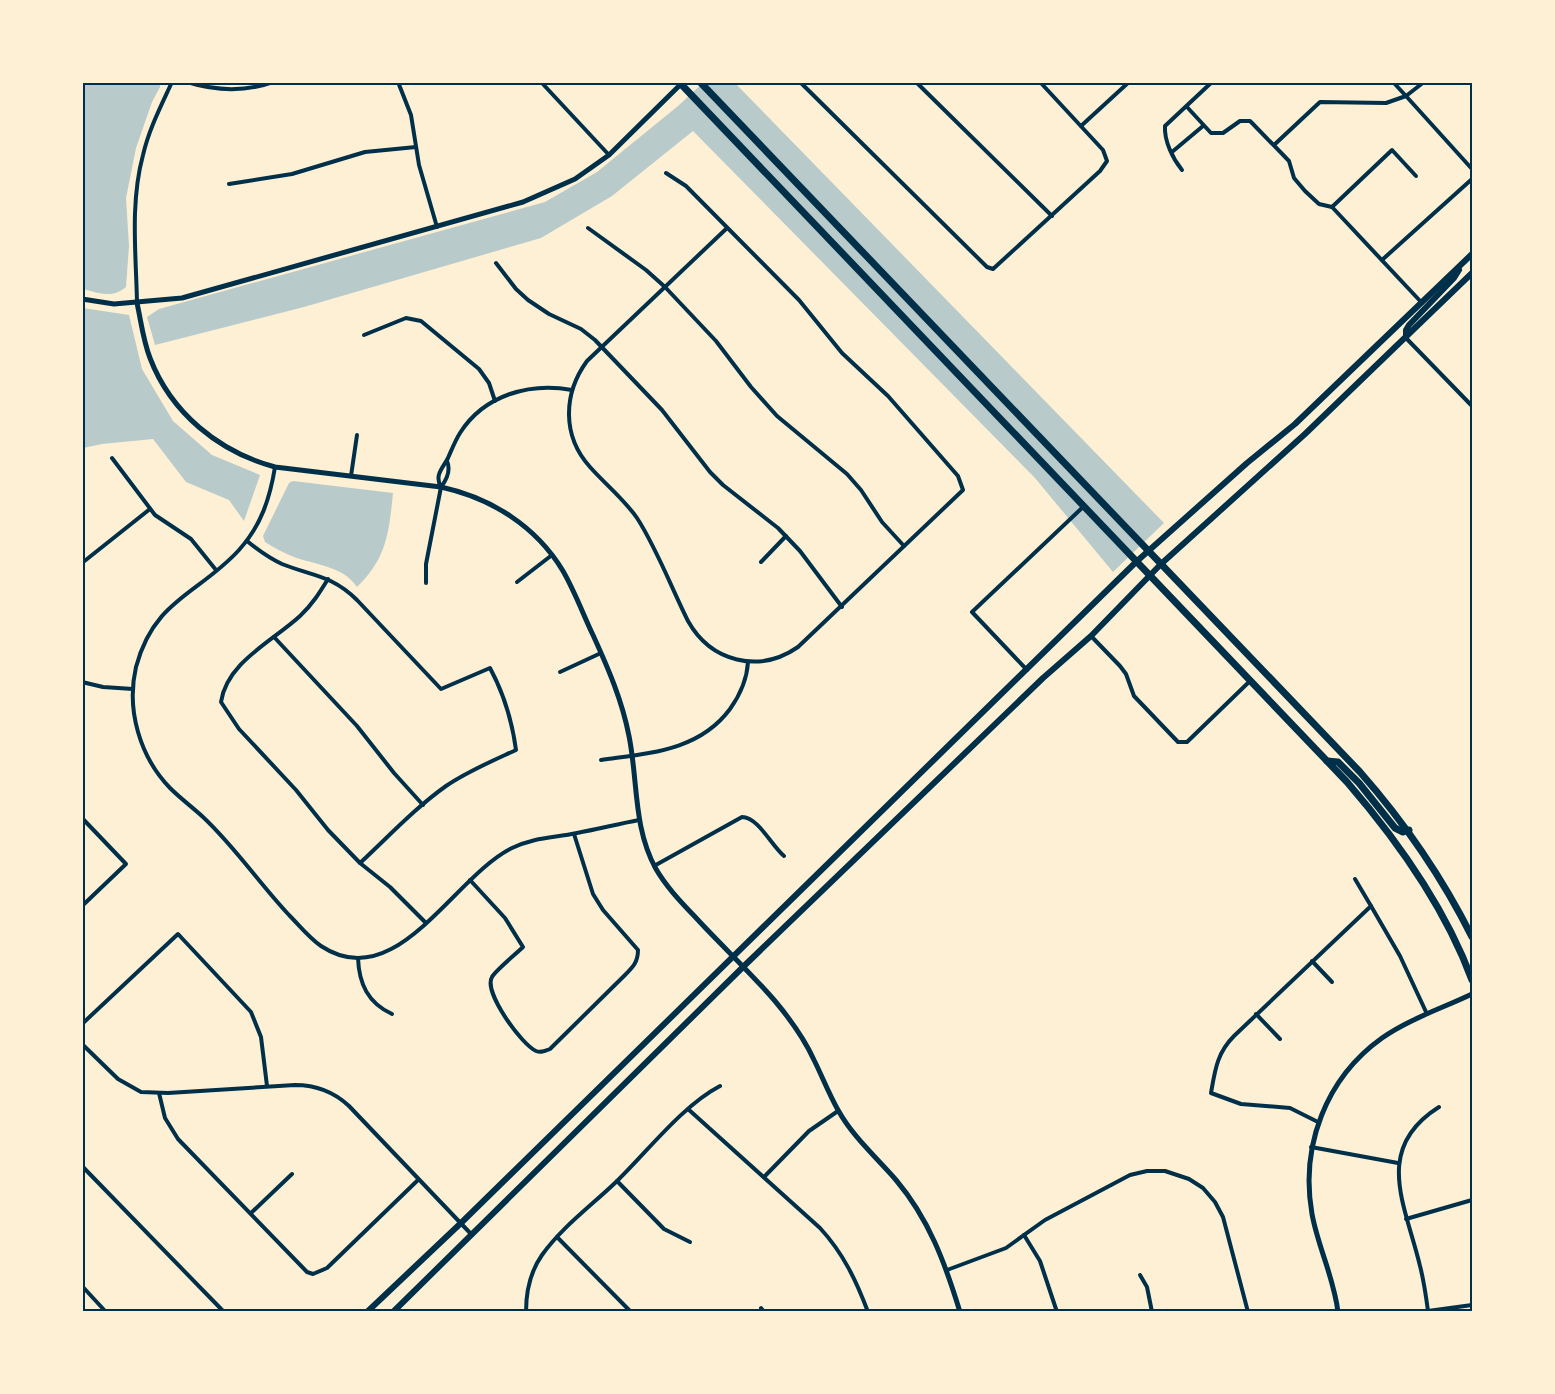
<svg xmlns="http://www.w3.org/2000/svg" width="1555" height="1394" viewBox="0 0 1555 1394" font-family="'DejaVu Sans',sans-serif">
	<rect width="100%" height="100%" fill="#fdf0d5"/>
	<g fill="#b9caca">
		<path d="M83,82l77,1v4l-8,15 -16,46 -10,50 3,48 -3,41c-14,12 -27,6 -43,2z"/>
		<polygon points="703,83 735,83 1164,523 1113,572 1035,478 693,131 612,196 541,238 304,307 155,345 147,317 159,309 545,202 597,172 678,106"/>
		<polygon points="83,308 129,315 142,369 173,421 212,455 260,475 244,521 229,500 186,482 153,439 102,444 83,448"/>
		<path d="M293,481l100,12c-4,39 -6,65 -36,94 -14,-21 -41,-22 -63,-30 -10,-4 -20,-9 -29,-15l-2,-6 26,-53z"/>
	</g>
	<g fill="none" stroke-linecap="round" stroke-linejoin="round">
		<g stroke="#003049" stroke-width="4">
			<path d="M187,82c29,9 58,10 86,0"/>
			<polyline points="398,82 411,115 419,165 437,227"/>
			<polyline points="541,82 609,155"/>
			<polyline points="800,82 987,267 993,269 1100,171 1107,161 1103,150 1040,82"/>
			<polyline points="916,82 1052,216"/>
			<polyline points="1393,82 1406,96 1424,82"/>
			<polyline points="1187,107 1211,133 1223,133 1240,121 1250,121 1253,124 1289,161 1294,178 1305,191 1319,204 1332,207 1422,303"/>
			<polyline points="1081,126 1129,82"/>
			<polyline points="1274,145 1320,102 1386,103 1406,96 1472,169"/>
			<polyline points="1172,152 1203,126"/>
			<path d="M1182,170c-9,-11 -18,-29 -17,-44l47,-44"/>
			<path d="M666,173l20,13 113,114 43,53 46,43 70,80 5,14 -165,157c-39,27 -87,15 -110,-26 -16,-32 -32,-74 -51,-103 -13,-19 -32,-34 -47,-51 -28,-31 -27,-73 -3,-106l139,-132"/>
			<polyline points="229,184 292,174 365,152 416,147"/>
			<polyline points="1332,207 1392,150 1416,176"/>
			<polyline points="588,228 646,270 665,287 716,341 751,387 777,416 847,474 861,490 882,522 904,546"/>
			<polyline points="1382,260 1472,179"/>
			<polyline points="496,263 516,289 528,300 549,314 581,329 595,340 662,410 710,472 723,485 778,528 800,551 842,607"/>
			<path d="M137,302c-1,-48 -7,-99 6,-147 6,-26 18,-49 29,-73"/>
			<polyline points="364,335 406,318 421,321 479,369 489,383 495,401"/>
			<polyline points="1406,338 1472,406"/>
			<polyline points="112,458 155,515 191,539 216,570"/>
			<path d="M275,467c-5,31 -14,59 -36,83 -40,44 -85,49 -103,117 -10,43 4,90 34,121 10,10 22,19 33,29 32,30 56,66 86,98 10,10 20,23 32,31 75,50 132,-69 191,-98 23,-11 41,-10 65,-15 21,-4 41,-9 62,-13"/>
			<polyline points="351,476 357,435"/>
			<path d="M441,487c-7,-12 2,-19 7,-29 4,-9 7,-17 12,-25 24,-38 70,-51 112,-43"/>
			<path d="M247,541c11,9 22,17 35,23 30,12 50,11 75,36l84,89 49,-21c14,26 22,52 26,82 -24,11 -48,21 -70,36 -31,22 -58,51 -86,77"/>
			<polyline points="761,562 786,536"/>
			<polyline points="82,563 150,509"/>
			<path d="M328,579c-8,13 -16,26 -28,37 -27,25 -73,46 -79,86l18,27 57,61 32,40 32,33 30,24 35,35"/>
			<polyline points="517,582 552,555"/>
			<path d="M426,583v-19l15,-77c6,-8 10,-17 6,-26"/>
			<polyline points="1091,636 1120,666 1126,674 1134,696 1178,742 1187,742 1250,681"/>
			<polyline points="274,637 357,726 394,773 423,805"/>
			<polyline points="1027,670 972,612 1083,507"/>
			<polyline points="560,672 601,653"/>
			<polyline points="82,682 103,687 133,689"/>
			<path d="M601,760c48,-7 98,-9 129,-51 10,-14 17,-30 18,-47"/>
			<polyline points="82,818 126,864 82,906"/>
			<path d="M654,866l88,-49c16,0 29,28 42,39"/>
			<path d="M470,880l35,38 18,29c-6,6 -28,24 -31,30 -9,15 30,68 44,74 5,2 9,0 14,-2l75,-74c8,-8 13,-13 13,-25l-35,-40 -10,-16 -19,-60"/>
			<polyline points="1371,906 1400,956 1427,1014"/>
			<path d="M358,958c1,26 10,45 34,56"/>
			<polyline points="1312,961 1332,982"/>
			<polyline points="1256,1014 1280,1039"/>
			<polyline points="82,1024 178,934 251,1012 261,1037 267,1086"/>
			<path d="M82,1044l36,35 23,13 27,1 127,-8c21,0 38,6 54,21l123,129"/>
			<polyline points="159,1093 165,1118 178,1139 307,1272 313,1274 327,1268 418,1180"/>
			<path d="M1439,1107c-67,42 -33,99 -19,159 4,15 6,30 8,45l44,-6"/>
			<path d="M688,1109l132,119c23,25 36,52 48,84"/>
			<path d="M1318,1122l-28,-14 -49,-4 -30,-11c4,-23 6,-40 23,-57l137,-130 -16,-27"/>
			<polyline points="1311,1147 1398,1163"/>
			<polyline points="82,1166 224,1312"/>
			<polyline points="764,1177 809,1131 838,1111"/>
			<polyline points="617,1181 664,1229 690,1242"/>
			<polyline points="251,1213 292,1174"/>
			<polyline points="1406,1219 1472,1200"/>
			<polyline points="1024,1235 1040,1261 1057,1312"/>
			<polyline points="557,1237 631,1312"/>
			<polyline points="947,1270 1006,1248 1045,1220 1130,1175 1147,1171 1165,1171 1189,1179 1203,1188 1215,1202 1223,1217 1248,1312"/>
			<polyline points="1140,1275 1147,1287 1152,1312"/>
			<polyline points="82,1286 106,1312"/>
			<polyline points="761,1308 764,1312"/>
			<path d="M526,1312c0,-20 4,-40 16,-57 20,-28 49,-49 74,-73 32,-31 66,-76 104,-96"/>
		</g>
		<g stroke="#003049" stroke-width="5">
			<polyline points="1472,82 1472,83"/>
			<polyline points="82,299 114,304 182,298 523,202 575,179 609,155 682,83"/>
			<path d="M137,303c4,18 6,37 13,55 21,55 69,94 125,109l166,20c50,11 95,39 122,84 12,21 20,43 30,64 15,33 29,65 36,101 9,44 4,92 27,133 11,19 27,35 42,51 25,27 53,53 77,81 15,18 29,37 39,59 8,16 15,34 24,50 15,27 38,47 58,70 33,39 49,83 64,132"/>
			<path d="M1338,1312c-4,-34 -20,-65 -26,-98 -12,-68 14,-136 70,-176 27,-19 61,-30 90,-44"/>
		</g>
		<g stroke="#003049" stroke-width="6">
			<polyline points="1406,338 1406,330 1409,325 1454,278 1459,270"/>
			<polyline points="367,1312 461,1223 1136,562 1247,463 1295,424 1472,254"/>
			<polyline points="393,1312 743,967 1043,678 1091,636 1161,564 1305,434 1472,273"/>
		</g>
		<g stroke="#003049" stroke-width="7">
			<path d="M679,82l668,700c51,59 98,125 125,198"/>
			<path d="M700,82l660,690c44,50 82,105 112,165"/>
			<polyline points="1327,761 1338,762 1359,783 1395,828 1403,832 1409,830"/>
		</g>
	</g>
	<rect width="1555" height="1394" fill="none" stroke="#fdf0d5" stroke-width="168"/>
	<rect x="84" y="84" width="1387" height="1226" fill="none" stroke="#003049" stroke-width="2"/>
</svg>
